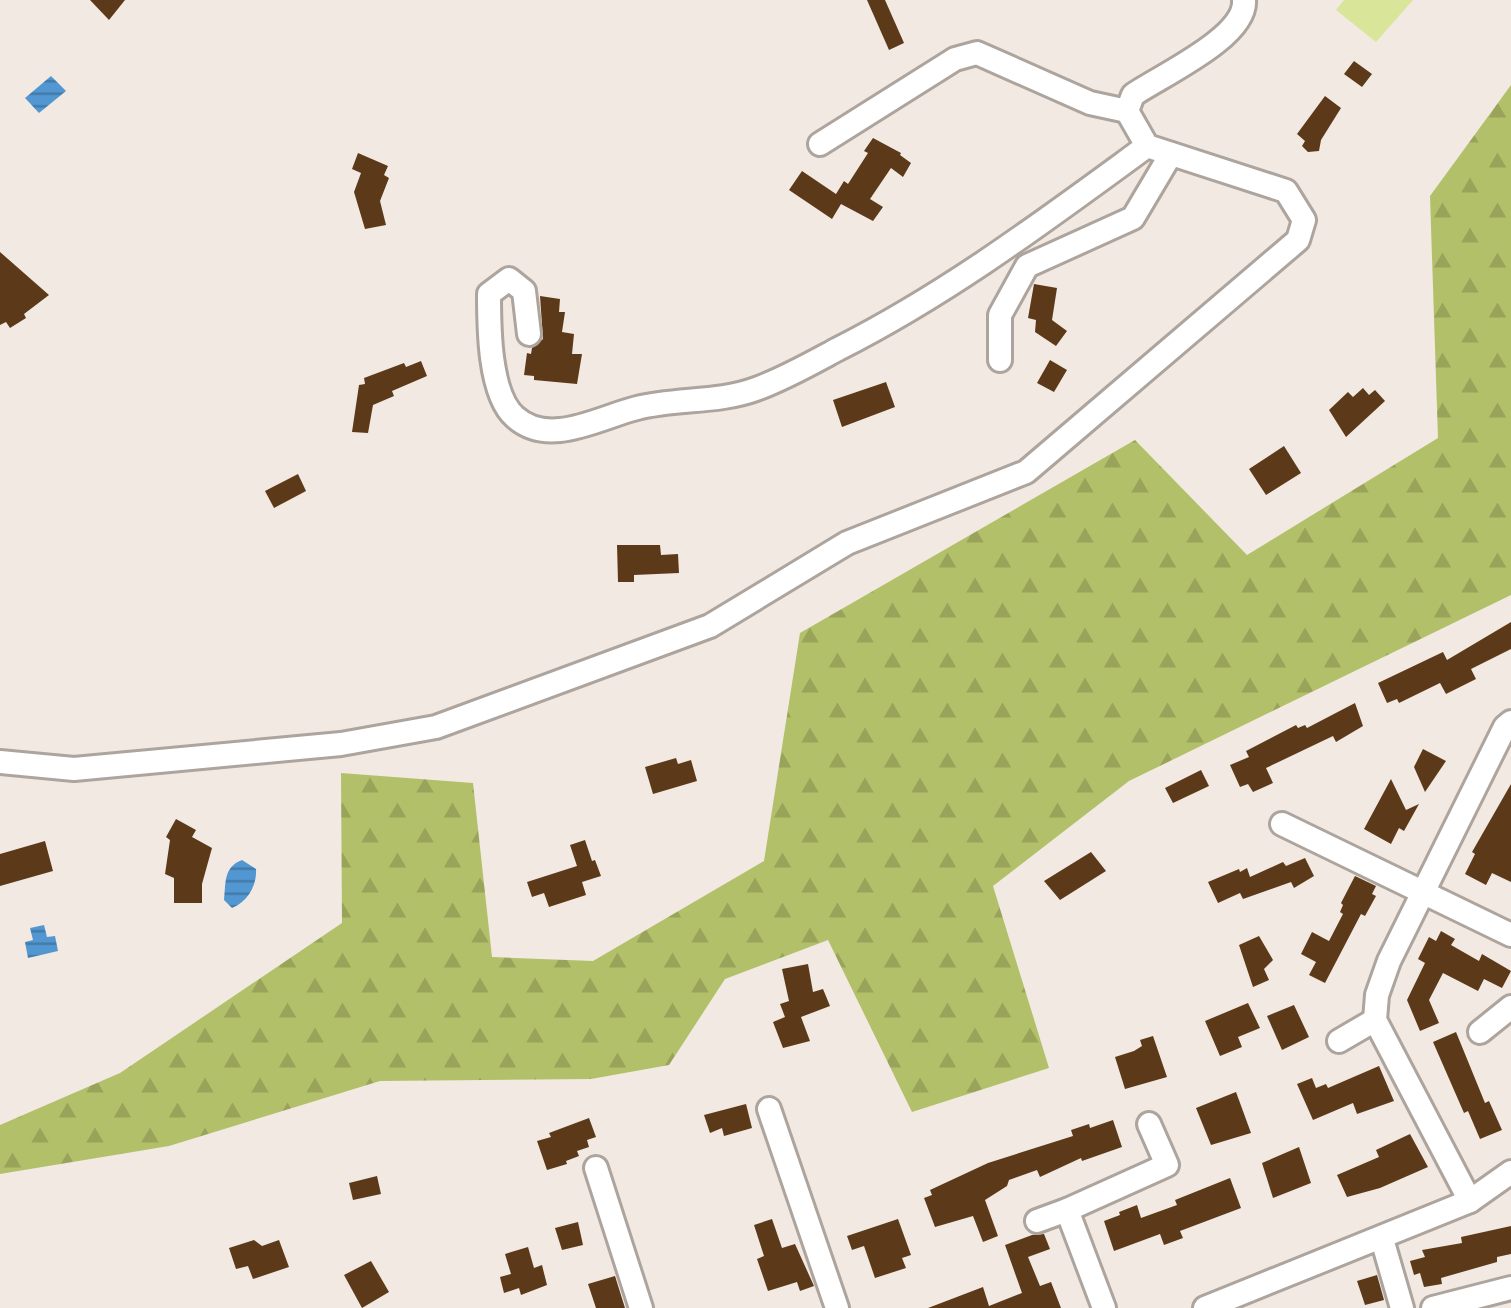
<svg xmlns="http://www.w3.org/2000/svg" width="1511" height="1308" viewBox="0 0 1511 1308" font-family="'Fira Sans',sans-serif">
	<defs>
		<pattern id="forest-firs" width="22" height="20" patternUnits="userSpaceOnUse" patternTransform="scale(2.5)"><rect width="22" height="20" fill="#b2c069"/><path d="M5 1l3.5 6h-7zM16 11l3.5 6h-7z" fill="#99a45a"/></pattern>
		<pattern id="water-rules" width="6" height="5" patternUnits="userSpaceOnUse" patternTransform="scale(2.5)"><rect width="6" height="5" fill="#5297d2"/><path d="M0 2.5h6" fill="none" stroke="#437aa9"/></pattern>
	</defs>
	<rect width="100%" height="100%" fill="#f1e9e2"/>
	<polygon fill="url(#forest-firs)" points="1511,85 1511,595 1129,781 993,886 1049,1068 912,1112 828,940 725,979 669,1065 591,1079 380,1081 169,1146 0,1174 0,1125 120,1073 342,923 341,773 473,783 492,957 593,961 764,861 800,633 1135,440 1247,555 1438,438 1430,196"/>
	<polygon fill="#d9e69a" points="1344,0 1413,0 1376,42 1336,10"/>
	<g fill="url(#water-rules)">
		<polygon points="51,76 66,91 39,113 25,98"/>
		<path d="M242,860l14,9c1,16 -8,33 -24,39l-8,-8c2,-16 -1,-33 18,-40z"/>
		<polygon points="44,925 47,937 55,936 58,951 28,958 25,942 33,940 30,928"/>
	</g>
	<g fill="#5c3a19">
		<polygon points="90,0 125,0 109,20"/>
		<polygon points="867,0 885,0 904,43 889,50"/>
		<polygon points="1354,61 1372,74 1362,87 1344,74"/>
		<polygon points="1325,96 1341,108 1321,140 1319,151 1308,152 1302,146 1305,141 1297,134"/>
		<polygon points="873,138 901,153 900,155 911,163 903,177 891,168 870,199 883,207 873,221 841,204 832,219 789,190 802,171 836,194 844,181 848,184 868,153 864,151"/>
		<polygon points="358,153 388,166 384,175 389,178 380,201 386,225 365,229 354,192 361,173 352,169"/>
		<polygon points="0,252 49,295 24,314 26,318 10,328 6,322 0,325"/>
		<polygon points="1034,284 1057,288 1052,320 1067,331 1056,346 1035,332 1036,320 1028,318"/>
		<polygon points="540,296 560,299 559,312 565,312 562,332 574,334 572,354 582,354 577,384 534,380 534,376 524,375 527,353 531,354 532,348 543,339"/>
		<polygon points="1050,360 1067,370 1054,392 1037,383"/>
		<polygon points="421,361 427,376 392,391 394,396 373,405 368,433 352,432 359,385 365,384 364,378 404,363 406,367"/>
		<polygon points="886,382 895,407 842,427 833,400"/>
		<polygon points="1363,388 1369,395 1375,390 1385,401 1346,437 1329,410 1348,392 1353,397"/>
		<polygon points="1284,446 1301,473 1266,495 1249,469"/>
		<polygon points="298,474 306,491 274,508 265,491"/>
		<polygon points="617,545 660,545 661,555 678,554 679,573 634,575 634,582 618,582"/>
		<polygon points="1511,622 1511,649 1471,669 1476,679 1446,694 1440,683 1399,703 1397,699 1387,703 1378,683 1443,652 1447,660"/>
		<polygon points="1355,703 1363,726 1336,742 1333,736 1266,768 1273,783 1253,792 1248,784 1240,787 1230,765 1249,757 1246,751 1296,725 1298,728 1305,725 1307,728"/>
		<polygon points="1423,749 1446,761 1425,792 1414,767"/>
		<polygon points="676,758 678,764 691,760 697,781 653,794 645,767"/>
		<polygon points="1201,770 1209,786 1173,803 1165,788"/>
		<polygon points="1391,779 1406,810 1419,804 1404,831 1399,828 1391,844 1364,829"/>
		<polygon points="1511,784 1511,882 1492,873 1486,885 1465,874 1475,854 1472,852"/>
		<polygon points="176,819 196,830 192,837 212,848 202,884 202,903 174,903 174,878 165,874 170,840 166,837"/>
		<polygon points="585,840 592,861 595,860 601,876 582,882 586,895 549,907 544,893 532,897 527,882 577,866 570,845"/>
		<polygon points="45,841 53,871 0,886 0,854"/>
		<polygon points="1091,852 1106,871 1060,900 1044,881"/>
		<polygon points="1305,858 1314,876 1294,888 1291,882 1243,899 1240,893 1218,903 1208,882 1239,869 1240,872 1247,868 1250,877 1283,862 1286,866"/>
		<polygon points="1355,876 1376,886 1372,894 1376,896 1365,916 1361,914 1325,983 1309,975 1316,962 1301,954 1312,932 1329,941 1343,914 1340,912 1343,905 1341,903"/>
		<polygon points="1441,931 1455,939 1451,945 1479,961 1482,954 1511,971 1502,988 1484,979 1478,991 1443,973 1429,1000 1439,1023 1420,1031 1407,1000 1425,963 1418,959 1429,937 1436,941"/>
		<polygon points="1259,936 1273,960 1264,969 1269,980 1253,987 1239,945"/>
		<polygon points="808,964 813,992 823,989 830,1006 801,1017 810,1041 783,1048 773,1022 785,1017 780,1004 789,1001 782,969"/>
		<polygon points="1248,1003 1260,1028 1238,1037 1242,1047 1220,1056 1205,1021"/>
		<polygon points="1294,1005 1309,1037 1282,1050 1267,1016"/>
		<polygon points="1456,1032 1485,1103 1489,1101 1502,1130 1480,1139 1468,1111 1464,1113 1433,1042"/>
		<polygon points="1153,1036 1167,1077 1125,1089 1115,1057 1134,1051 1142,1046 1140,1040"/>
		<polygon points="1379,1066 1394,1101 1357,1114 1353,1103 1313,1120 1297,1084 1312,1078 1316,1088 1326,1084 1328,1088"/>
		<polygon points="1236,1092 1251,1133 1211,1145 1196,1108"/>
		<polygon points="746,1104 752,1128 724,1136 722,1128 710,1133 704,1115"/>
		<polygon points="589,1118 596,1137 587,1140 589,1147 577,1151 579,1156 566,1161 567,1164 547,1170 537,1141 551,1137 549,1133"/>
		<polygon points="1113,1120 1122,1147 1082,1161 1081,1158 1040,1177 1037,1170 1009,1180 1007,1186 985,1200 998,1236 983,1242 973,1216 935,1227 924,1198 932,1195 930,1190 988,1163 1073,1136 1071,1130 1089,1124 1090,1128"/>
		<polygon points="1410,1134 1428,1167 1380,1188 1347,1197 1337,1175 1379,1157 1376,1150"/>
		<polygon points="1299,1147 1311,1183 1273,1198 1262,1163"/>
		<polygon points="377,1176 381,1194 353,1200 349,1183"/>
		<polygon points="1230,1178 1241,1208 1180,1231 1183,1238 1164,1245 1160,1234 1114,1251 1104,1221 1120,1215 1119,1212 1137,1205 1141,1218 1177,1205 1175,1200"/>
		<polygon points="772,1219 782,1248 795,1244 814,1286 800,1291 797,1282 768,1291 757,1259 764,1256 754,1225"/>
		<polygon points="898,1219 911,1255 902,1258 906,1268 875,1278 864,1246 852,1250 847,1236"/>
		<polygon points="578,1222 583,1245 562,1250 555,1228"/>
		<polygon points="1511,1226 1511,1254 1497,1257 1497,1262 1441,1278 1442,1284 1424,1287 1420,1273 1414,1275 1410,1261 1425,1257 1422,1250 1462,1243 1461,1237"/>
		<polygon points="1044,1234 1050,1249 1028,1257 1040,1286 1051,1282 1061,1308 928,1308 983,1287 989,1306 1022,1293 1005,1245 1032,1235"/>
		<polygon points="254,1240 262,1246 279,1240 289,1267 253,1279 248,1266 236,1269 229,1248"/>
		<polygon points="528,1247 534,1268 542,1265 547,1285 521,1295 519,1288 504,1293 500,1277 511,1274 505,1254"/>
		<polygon points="371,1261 389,1292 362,1308 344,1275"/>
		<polygon points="1377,1275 1384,1300 1365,1305 1357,1281"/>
		<polygon points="615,1276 625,1308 596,1308 588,1284"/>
	</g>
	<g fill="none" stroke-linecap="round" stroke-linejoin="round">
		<defs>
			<g id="minor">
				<polyline points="820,144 955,59 977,53 1090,103 1127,111"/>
				<path d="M529,334l-5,-43 -15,-12 -20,15c0,33 0,100 26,123 34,31 85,0 122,-9 38,-10 81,-5 119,-19 28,-10 56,-26 82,-40 111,-56 209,-130 309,-203"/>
				<polyline points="1000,360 1000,315 1027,266 1133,218 1171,154"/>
				<path d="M0,762l74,7 267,-25 95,-17 274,-101 137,-83 179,-71 272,-232 6,-20 -18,-29 -139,-45 -20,-35 6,-16c29,-20 114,-58 111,-95"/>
				<polyline points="1282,824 1511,935"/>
				<polyline points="1480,1032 1511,1007"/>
				<polyline points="1339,1041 1375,1020"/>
				<polyline points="769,1109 837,1308"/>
				<polyline points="596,1168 641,1308"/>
				<polyline points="1470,1201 1375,1020 1377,995 1389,961 1505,727 1511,722"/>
				<polyline points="1067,1210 1167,1165 1149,1124"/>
				<polyline points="1037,1221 1067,1210 1104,1308"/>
				<polyline points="1382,1239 1402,1308"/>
				<polyline points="1205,1308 1470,1201 1511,1172"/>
				<polyline points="1433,1308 1511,1288"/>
			</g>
		</defs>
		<use href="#minor" stroke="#aca49d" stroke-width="28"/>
		<use href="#minor" stroke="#fff" stroke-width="22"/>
	</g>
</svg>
